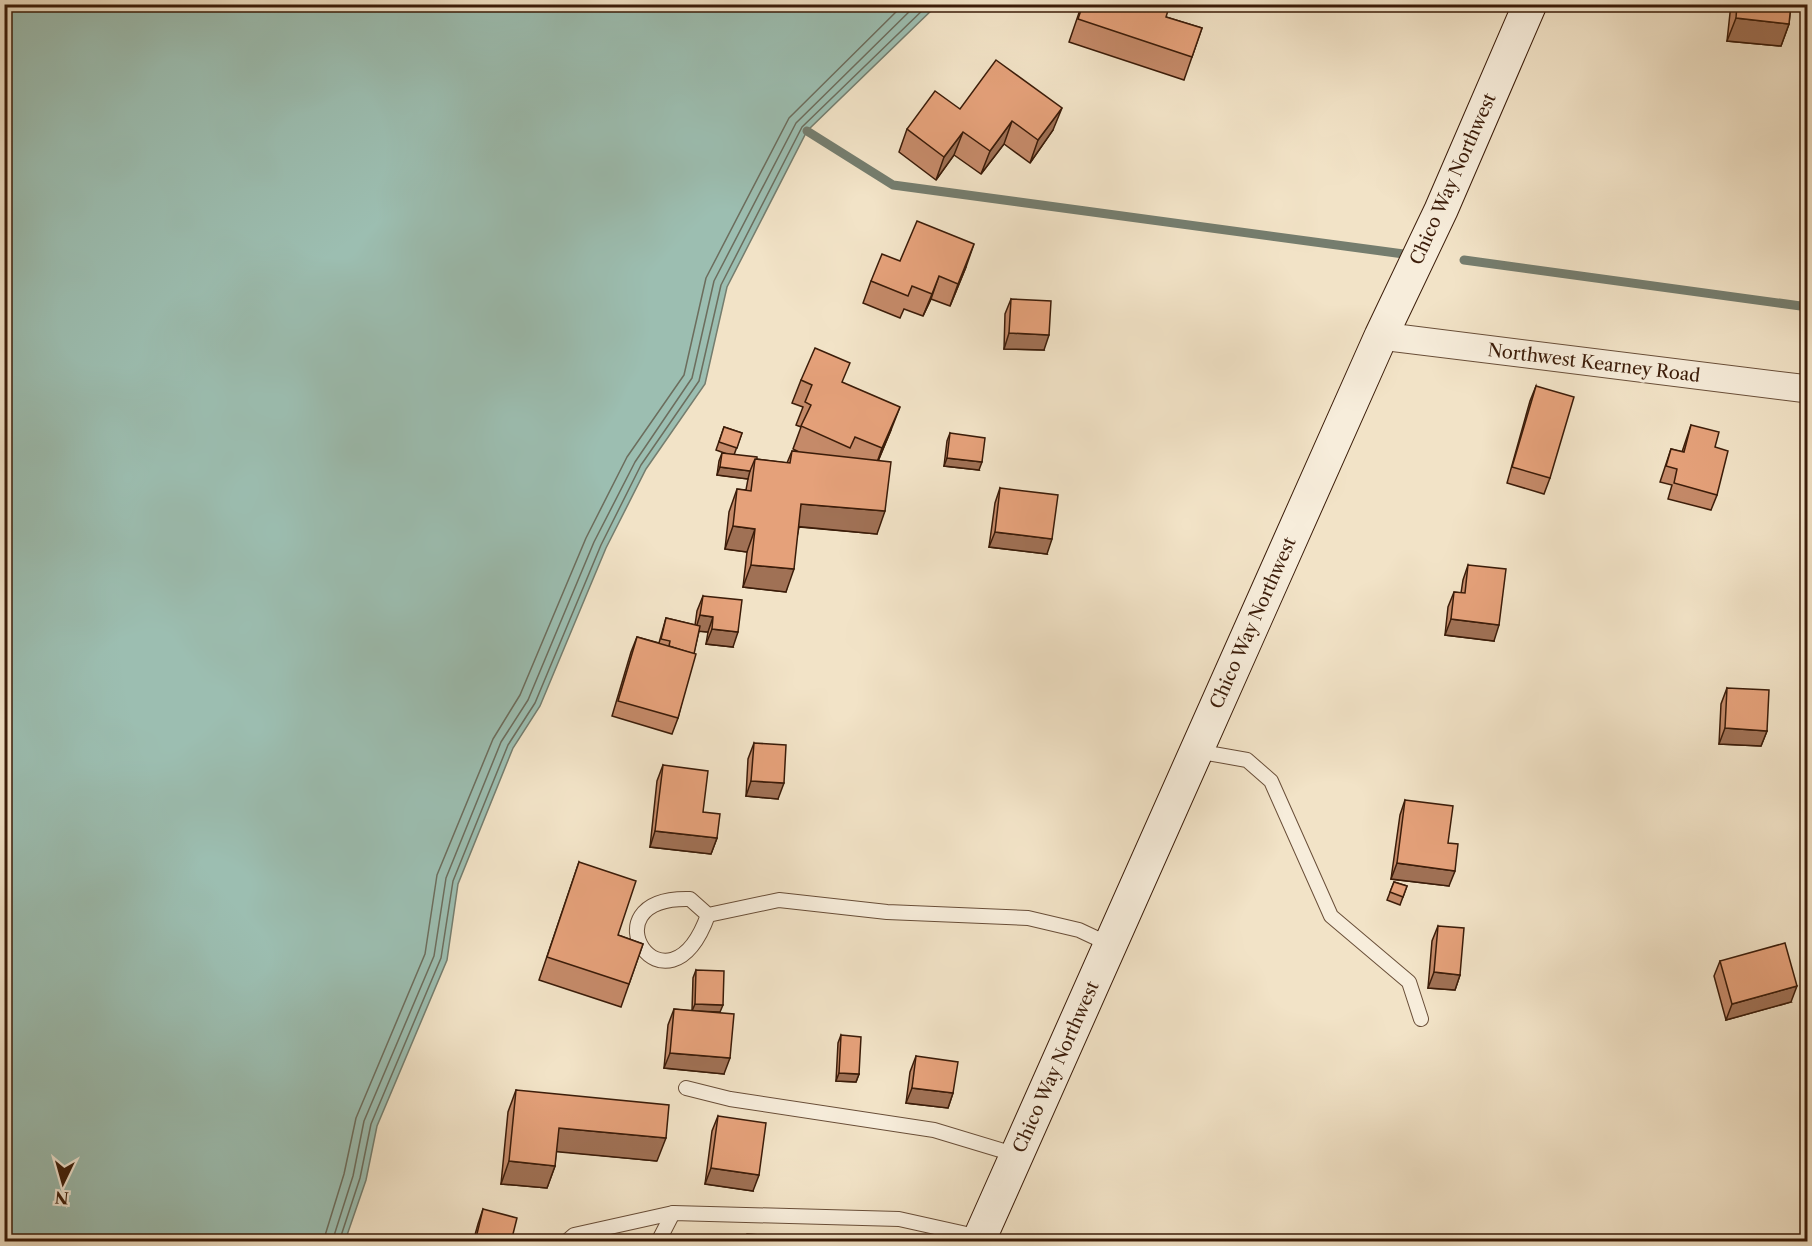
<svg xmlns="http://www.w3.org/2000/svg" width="1812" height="1246" viewBox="0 0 1812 1246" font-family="'Libre Caslon Text',serif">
	<rect width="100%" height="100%" fill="#f2e3c7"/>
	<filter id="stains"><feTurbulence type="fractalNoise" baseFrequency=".00333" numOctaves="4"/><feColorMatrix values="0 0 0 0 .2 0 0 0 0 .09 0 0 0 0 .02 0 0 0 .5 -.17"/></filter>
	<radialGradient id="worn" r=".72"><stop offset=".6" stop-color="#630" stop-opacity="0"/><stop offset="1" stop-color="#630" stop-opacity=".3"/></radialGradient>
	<polygon fill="#9cbeb1" stroke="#757d6e" stroke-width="1.5" points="5,4 937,5 807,131 727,287 705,384 646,469 606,548 540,706 513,748 458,884 447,960 377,1126 366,1180 345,1241 5,1241"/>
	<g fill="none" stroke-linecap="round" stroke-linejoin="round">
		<g stroke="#6c6d5d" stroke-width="1.5">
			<polyline points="323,1242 344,1174 356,1118 425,954 437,875 493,739 520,695 586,538 627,457 684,375 706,278 789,118 904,4"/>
			<polyline points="332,1242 353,1176 364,1121 434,956 446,878 501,742 528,700 594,542 635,462 692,378 714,281 796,123 917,4"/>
			<polyline points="339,1242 360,1178 371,1124 441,958 453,881 508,745 535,703 601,545 641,465 699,381 721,285 802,127 929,4"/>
		</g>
		<g stroke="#757d6e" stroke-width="9">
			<polyline points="807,131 893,185 1411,255"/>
			<polyline points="1464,260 1808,307"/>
		</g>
		<defs>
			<g id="service">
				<polyline points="1196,751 1247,760 1271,781 1331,916 1409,982 1421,1019"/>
				<path d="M708,915l-18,-16c-109,-3 -23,129 18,16l71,-15 108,12 141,6 51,12 32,15"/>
				<polyline points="686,1088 730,1099 934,1130 1017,1155"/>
				<polyline points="566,1242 574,1235 673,1213 899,1219 980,1237"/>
				<polyline points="658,1242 673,1213"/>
			</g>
			<polyline id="minor" points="1381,336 1808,389"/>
			<polyline id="secondary" points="978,1242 1381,336 1441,210 1530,4"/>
		</defs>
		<use href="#service" stroke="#694e38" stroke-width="16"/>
		<use href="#minor" stroke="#694e38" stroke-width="29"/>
		<use href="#secondary" stroke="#3b1c09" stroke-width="35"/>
		<use href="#service" stroke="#f7eddb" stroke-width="14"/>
		<use href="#minor" stroke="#f7eddb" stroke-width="27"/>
		<use href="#secondary" stroke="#f7eddb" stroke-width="33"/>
	</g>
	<g fill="#c58a69" stroke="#3b1c09" stroke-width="1.5">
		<polygon points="1082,4 1166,17 1202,28 1184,80 1069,42"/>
		<polygon points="1731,4 1791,4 1789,24 1781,46 1727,41"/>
		<polygon points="960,109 1053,130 1030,163 1004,144 981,174 954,155 936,180 899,152 907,129"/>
		<polygon points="900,261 966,267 950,306 931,299 923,316 904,309 900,318 863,303 871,281"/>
		<polygon points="1011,299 1044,350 1004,349 1005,314"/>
		<polygon points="801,380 843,383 891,430 878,461 877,534 799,527 786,592 743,587 747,552 725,549 729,512 737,489 746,490 748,479 717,475 719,461 722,453 727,454 716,450 724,427 742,433 734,455 757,459 787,463 792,451 799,452 793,449 801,427 796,425 803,407 792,403"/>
		<polygon points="1536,386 1550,478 1544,494 1507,483 1530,401"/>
		<polygon points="1691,425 1715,447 1717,495 1711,510 1668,499 1672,485 1660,482 1671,449 1682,452"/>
		<polygon points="950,433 979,470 944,466 947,441"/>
		<polygon points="1000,488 1047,554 989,547 995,503"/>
		<polygon points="1468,565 1494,641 1445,635 1448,607 1454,592 1461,593 1463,580"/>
		<polygon points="703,596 733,647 706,644 708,632 699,631 678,718 672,734 612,716 631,652 637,637 659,643 666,618 695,625 697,611"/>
		<polygon points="1727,688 1767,731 1761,746 1719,744 1721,704"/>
		<polygon points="754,743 778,799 746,796 748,759"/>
		<polygon points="663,765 703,812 717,838 711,854 650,847 657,781"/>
		<polygon points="1405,800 1448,843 1449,886 1391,879 1400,815"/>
		<polygon points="579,862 618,935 643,944 621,1007 539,980"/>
		<polygon points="1394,882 1407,886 1400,905 1387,900"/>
		<polygon points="1438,926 1460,975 1455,990 1428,988 1432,941"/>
		<polygon points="1720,961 1791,1002 1726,1020 1714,976"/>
		<polygon points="696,970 720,1012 705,1012 724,1074 664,1068 668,1025 674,1009 692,1011 693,978"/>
		<polygon points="841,1035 859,1074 856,1082 836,1081 838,1043"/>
		<polygon points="916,1056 953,1093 948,1108 906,1103 910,1072"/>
		<polygon points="516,1090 657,1161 556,1151 555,1166 547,1188 501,1184 508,1112"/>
		<polygon points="718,1116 753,1191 705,1184 712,1131"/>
		<polygon points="483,1209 511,1242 473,1242 478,1224"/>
	</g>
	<g fill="#a07155" stroke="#3b1c09" stroke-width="1.5">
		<polygon points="1736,18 1789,24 1781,46 1727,41"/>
		<polygon points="1062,108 1053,130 1030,163 1038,140"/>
		<polygon points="1012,121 1004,144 981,174 990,151"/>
		<polygon points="963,132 954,155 936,180 944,157"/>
		<polygon points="974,244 966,267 950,306 958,284"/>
		<polygon points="939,276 931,299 923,316 932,294"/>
		<polygon points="1009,333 1049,335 1044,350 1004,349"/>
		<polygon points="900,407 891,430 874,471 882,448"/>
		<polygon points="947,458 982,462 979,470 944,466"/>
		<polygon points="720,467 750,471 748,479 717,475"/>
		<polygon points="801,504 885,511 877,534 793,526"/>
		<polygon points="733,526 755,529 747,552 725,549"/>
		<polygon points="995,532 1052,539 1047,554 989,547"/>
		<polygon points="751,565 794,569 786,592 743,587"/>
		<polygon points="700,615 713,617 708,632 695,631"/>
		<polygon points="1451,619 1499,625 1494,641 1445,635"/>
		<polygon points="712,629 738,632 733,647 706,644"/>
		<polygon points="1725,728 1767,731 1761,746 1719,744"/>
		<polygon points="751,781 784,783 778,799 746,796"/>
		<polygon points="655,831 717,838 711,854 650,847"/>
		<polygon points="1397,863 1455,871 1449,886 1391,879"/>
		<polygon points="1434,972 1460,975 1455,990 1428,988"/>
		<polygon points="1797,986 1791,1002 1726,1020 1732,1004"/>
		<polygon points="695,1004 723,1005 720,1012 692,1011"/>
		<polygon points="670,1053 730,1058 724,1074 664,1068"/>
		<polygon points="839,1073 859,1074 856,1082 836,1081"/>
		<polygon points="912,1088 953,1093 948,1108 906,1103"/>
		<polygon points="559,1128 666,1138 657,1161 550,1151"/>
		<polygon points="509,1161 555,1166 547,1188 501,1184"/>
		<polygon points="711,1168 759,1175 753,1191 705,1184"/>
	</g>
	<g fill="#e5a17a" stroke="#3b1c09" stroke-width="1.5">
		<polygon points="1083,4 1170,4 1166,17 1202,28 1192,57 1078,19"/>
		<polygon points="1737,4 1791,4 1789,24 1736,18"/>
		<polygon points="996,60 1062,108 1038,140 1012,121 990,151 963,132 944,157 907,129 935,91 960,109"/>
		<polygon points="917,221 974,244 958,284 939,276 932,294 912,286 908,296 871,281 882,254 900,261"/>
		<polygon points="1011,299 1051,301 1049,335 1009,333"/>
		<polygon points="815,348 850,363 842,382 900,407 882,448 855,437 850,448 801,426 811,405 805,402 812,385 801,380"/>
		<polygon points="1536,386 1574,397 1550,478 1512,467"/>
		<polygon points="1691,425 1719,432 1715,447 1728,451 1717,495 1674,483 1677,469 1666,466 1671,449 1684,452"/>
		<polygon points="724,427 742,433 737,448 719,442"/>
		<polygon points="950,433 985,438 982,462 947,458"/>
		<polygon points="792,451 891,462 885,511 801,504 794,569 751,565 755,529 733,526 737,489 751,491 755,459 790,463"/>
		<polygon points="722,453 757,457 757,459 755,459 750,471 720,467"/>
		<polygon points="1000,488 1058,495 1052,539 995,532"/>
		<polygon points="1468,565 1506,569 1499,625 1451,619 1454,592 1465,593"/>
		<polygon points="703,596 742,600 738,632 712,629 713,617 700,615"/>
		<polygon points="666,618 700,626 694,654 669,646 670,641 661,639"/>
		<polygon points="637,637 696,654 678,718 618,701"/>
		<polygon points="1727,688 1769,690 1767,731 1725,728"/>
		<polygon points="754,743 786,745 784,783 751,781"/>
		<polygon points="663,765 708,771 703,812 720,814 717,838 655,831"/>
		<polygon points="1405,800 1453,806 1448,843 1458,844 1455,871 1397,863"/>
		<polygon points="579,862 636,881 618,935 643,944 629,984 547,957"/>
		<polygon points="1394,882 1407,886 1403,897 1390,892"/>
		<polygon points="1438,926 1464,928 1460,975 1434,972"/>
		<polygon points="1785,943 1797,986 1732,1004 1720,961"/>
		<polygon points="696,970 724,971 723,1005 695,1004"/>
		<polygon points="674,1009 734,1014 730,1058 670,1053"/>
		<polygon points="841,1035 861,1037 859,1074 839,1073"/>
		<polygon points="916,1056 958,1062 953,1093 912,1088"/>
		<polygon points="516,1090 669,1105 666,1138 559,1128 555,1166 509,1161"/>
		<polygon points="718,1116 766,1123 759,1175 711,1168"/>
		<polygon points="483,1209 517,1218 511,1242 475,1242"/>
		<polygon points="747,1234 797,1238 797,1242 747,1242"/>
	</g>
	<g text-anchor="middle" stroke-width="6" stroke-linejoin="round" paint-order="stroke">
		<g font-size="18" fill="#3b1c09" stroke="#f7eddb">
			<text transform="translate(1453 179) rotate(-66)" y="6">Chico Way Northwest</text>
			<text transform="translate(1594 363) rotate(7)" y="6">Northwest Kearney Road</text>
			<text transform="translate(1253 623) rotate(-66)" y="6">Chico Way Northwest</text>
			<text transform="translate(1056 1067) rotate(-66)" y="6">Chico Way Northwest</text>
		</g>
	</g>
	<rect width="1812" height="1246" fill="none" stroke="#f2e3c7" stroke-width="24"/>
	<rect x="6" y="6" width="1800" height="1234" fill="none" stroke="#3b1c09" stroke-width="3"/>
	<rect x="12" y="12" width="1788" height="1222" fill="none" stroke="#3b1c09" stroke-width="1.5"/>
	<g transform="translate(63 1183) rotate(185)" stroke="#f7eddb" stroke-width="4.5" paint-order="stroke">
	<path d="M0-4.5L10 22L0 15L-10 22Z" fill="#3b1c09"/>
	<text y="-9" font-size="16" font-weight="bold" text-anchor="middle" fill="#3b1c09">N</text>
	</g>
	<rect width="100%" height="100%" filter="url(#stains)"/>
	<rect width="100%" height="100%" fill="url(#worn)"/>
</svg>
